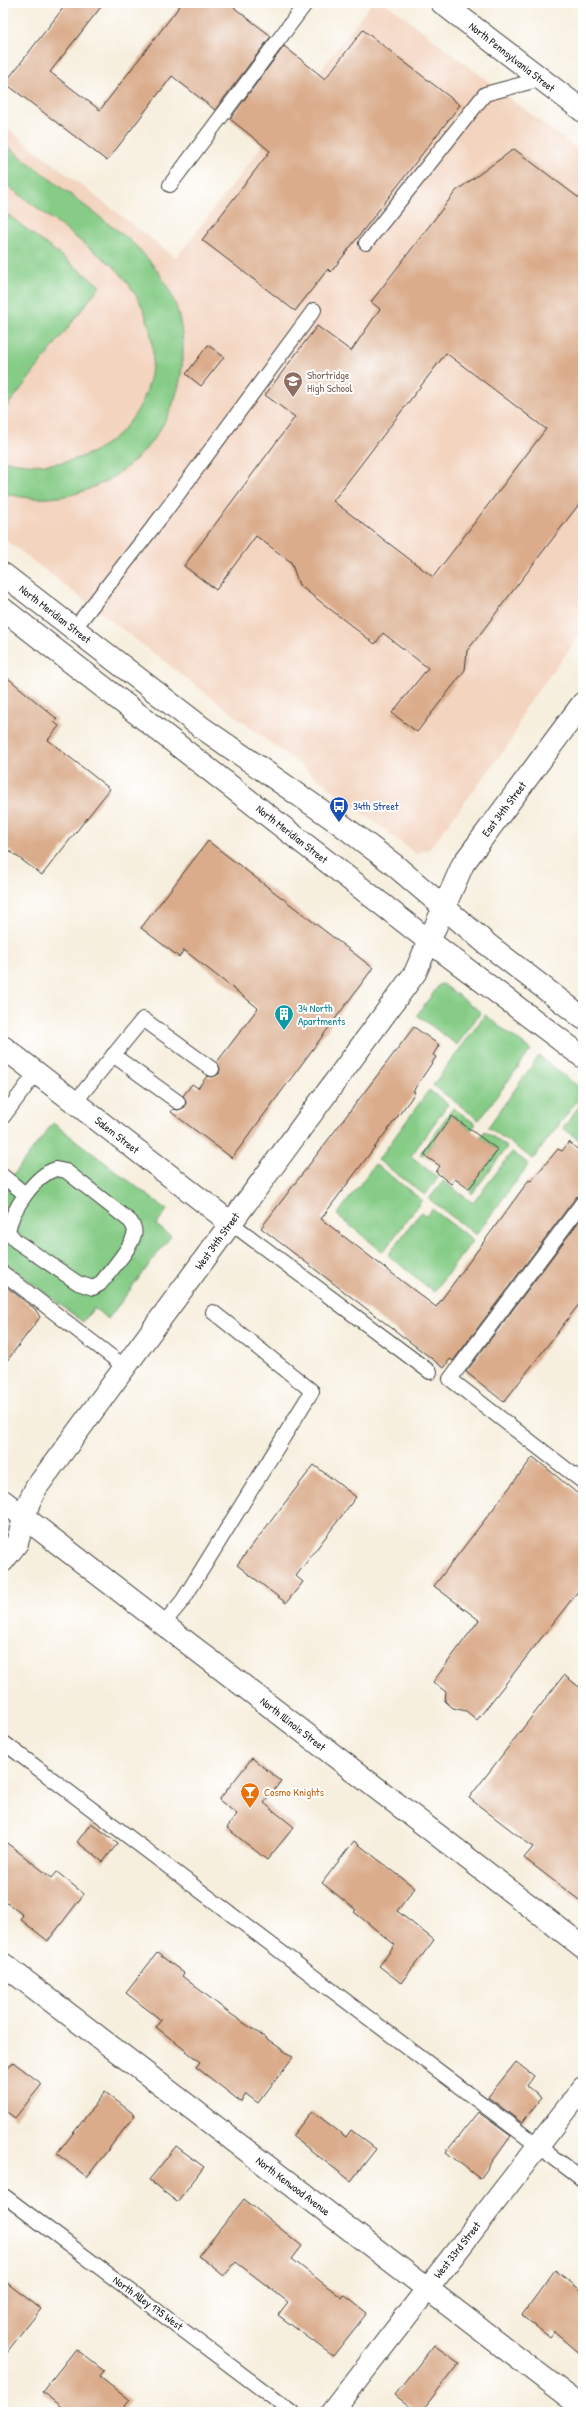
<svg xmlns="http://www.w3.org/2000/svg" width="586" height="2415" viewBox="0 0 586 2415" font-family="'Patrick Hand',sans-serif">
	<rect width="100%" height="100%" fill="#fff"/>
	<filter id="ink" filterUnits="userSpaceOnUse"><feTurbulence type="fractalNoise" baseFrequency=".025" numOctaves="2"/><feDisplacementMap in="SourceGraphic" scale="8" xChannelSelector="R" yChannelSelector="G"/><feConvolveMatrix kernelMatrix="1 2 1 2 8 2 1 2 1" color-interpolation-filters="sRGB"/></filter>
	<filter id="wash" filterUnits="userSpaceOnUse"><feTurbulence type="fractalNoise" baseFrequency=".012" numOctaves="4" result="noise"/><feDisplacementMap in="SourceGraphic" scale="16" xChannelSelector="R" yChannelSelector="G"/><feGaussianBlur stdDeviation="0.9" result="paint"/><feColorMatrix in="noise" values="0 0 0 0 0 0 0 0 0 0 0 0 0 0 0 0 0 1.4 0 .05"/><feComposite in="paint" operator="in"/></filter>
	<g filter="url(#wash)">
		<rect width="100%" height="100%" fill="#f7efde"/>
		<polygon fill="#f3d4bf" points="372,3 386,3 583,154 583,632 524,709 512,740 430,848 416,854 3,538 3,125 176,258"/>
		<g fill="#86cc87" stroke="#517452">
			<path d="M3,143l128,98c22,22 41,45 48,76 25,103 -70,206 -176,176v-33c125,31 201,-105 109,-195l-109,-83z"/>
			<polygon points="3,211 100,286 3,412"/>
			<polygon points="443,984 481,1012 457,1045 417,1015 439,985"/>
			<polygon points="485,1015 531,1050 479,1120 433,1085"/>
			<polygon points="539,1056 583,1090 583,1093 533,1159 488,1127"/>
			<polygon points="429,1090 448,1104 411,1156 438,1178 425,1195 378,1160"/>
			<polygon points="583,1101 583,1143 563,1128"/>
			<polygon points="453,1108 476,1124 471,1130 452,1116 424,1155 420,1154"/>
			<polygon points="53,1123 167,1210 156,1225 171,1236 108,1319 94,1308 83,1322 3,1261 3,1188"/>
			<polygon points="485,1131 507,1147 472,1194 469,1189 498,1150 480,1137"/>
			<polygon points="512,1152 529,1164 476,1235 429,1199 443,1181 473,1203"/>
			<polygon points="375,1164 422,1200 383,1252 337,1215"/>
			<polygon points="432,1209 473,1240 434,1292 388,1255 421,1212 427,1216"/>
		</g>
		<g id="blocks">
			<g fill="#daac8b" fill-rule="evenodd">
				<polygon points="67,3 104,3 50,72 100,110 182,3 228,3 271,36 215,110 172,76 107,161 5,83"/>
				<polygon points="363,30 460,105 331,272 328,269 295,311 202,240 270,151 230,119 284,46 325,79"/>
				<path d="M514,149l69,52v298l-116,152 -2,19 -48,62 -25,-19 36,-45 -45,-35 -8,11 -76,-59 -8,-23 -35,-26 -40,54 -32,-24 111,-149 -30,-22 52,-69 34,25 29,-42 -9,-7 85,-111zM446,353l100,76 -113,148 -100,-76z"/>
				<polygon points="208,345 224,357 201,386 186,374"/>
				<polygon points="3,674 57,719 54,722 59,726 48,740 110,789 42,875 3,846"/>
				<polygon points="208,841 373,968 232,1158 171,1112 173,1109 178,1110 185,1107 186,1102 183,1096 192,1084 198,1088 207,1076 212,1077 219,1074 220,1069 217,1062 258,1008 184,950 179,957 141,928"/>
				<polygon points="414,1027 439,1045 433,1055 436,1057 413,1091 415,1092 410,1100 321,1219 436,1307 529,1180 531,1181 558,1149 562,1151 569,1142 583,1154 583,1194 576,1197 453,1361 450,1359 444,1368 261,1228"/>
				<polygon points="452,1116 498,1150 469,1189 455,1179 451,1184 436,1172 440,1166 424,1155"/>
				<polygon points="583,1216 583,1299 504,1402 466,1372"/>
				<polygon points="3,1284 35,1309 40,1317 3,1366"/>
				<polygon points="533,1457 583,1498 583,1585 477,1720 466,1711 453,1708 445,1701 446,1692 433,1682 479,1620 434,1586"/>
				<polygon points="314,1465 356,1497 296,1576 303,1582 286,1603 237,1565"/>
				<polygon points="564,1675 583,1690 583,1903 524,1858 533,1847 469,1798"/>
				<polygon points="252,1758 281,1781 264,1803 294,1827 267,1860 227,1828 237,1814 219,1800"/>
				<polygon points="91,1823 118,1843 103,1862 77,1842"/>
				<polygon points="3,1840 52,1878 57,1872 84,1894 48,1941 20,1919 23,1915 3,1900"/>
				<polygon points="354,1841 415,1888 397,1911 434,1940 401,1983 379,1966 395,1945 354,1912 356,1910 322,1883"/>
				<polygon points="157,1953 184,1973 182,1976 228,2012 293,2057 258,2103 246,2094 241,2102 196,2067 200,2062 156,2027 161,2020 126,1993"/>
				<polygon points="13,2062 42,2084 15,2118 3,2109 3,2075"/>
				<polygon points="516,2062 534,2076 527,2086 541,2098 522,2123 488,2097"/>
				<polygon points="105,2092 135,2115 87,2177 57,2154"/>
				<polygon points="312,2111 346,2137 351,2130 376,2149 351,2181 292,2136"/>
				<polygon points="478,2112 511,2136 480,2179 446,2152"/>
				<polygon points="176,2146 204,2167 177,2202 149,2180"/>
				<polygon points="244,2199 302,2246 292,2259 342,2298 344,2295 367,2313 333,2356 278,2315 288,2302 236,2262 224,2276 199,2256"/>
				<polygon points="555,2270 583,2292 583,2356 554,2331 549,2337 522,2315"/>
				<polygon points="3,2280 41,2309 3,2357"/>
				<polygon points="434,2345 459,2363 421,2412 417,2412 395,2395"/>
				<polygon points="76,2349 104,2371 100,2376 130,2400 120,2412 68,2412 42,2392"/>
			</g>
		</g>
	</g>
	<g filter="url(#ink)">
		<use href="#blocks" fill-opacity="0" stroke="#3d3c39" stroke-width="1"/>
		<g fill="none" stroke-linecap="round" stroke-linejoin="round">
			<defs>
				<g id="service">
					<polyline points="170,185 306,3"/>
					<polyline points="366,243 485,94 541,79"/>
					<polyline points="74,629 164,513 314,310"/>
					<polyline points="113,1055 178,1102"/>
					<polyline points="75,1102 143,1019 212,1069"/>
					<polyline points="3,1117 36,1073"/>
					<path d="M56,1169l10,2 64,50c3,4 6,9 4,14 -4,15 -25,37 -34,49l-7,4 -15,-5 -62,-42 -8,-9c3,-21 27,-57 48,-63z"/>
					<polyline points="3,1176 25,1194"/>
					<polyline points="583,1202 450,1379 583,1482"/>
					<polyline points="231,1223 430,1372"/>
					<polyline points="3,1273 125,1367"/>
					<polyline points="163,1624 183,1600 312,1391 213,1312"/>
					<polyline points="3,1742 583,2180"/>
					<polyline points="3,2195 292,2412"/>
				</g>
				<g id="minor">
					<polyline points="3,1047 231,1223"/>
					<polyline points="3,1964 583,2408"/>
					<polyline points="332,2412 583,2088"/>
				</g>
				<g id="tertiary">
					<polyline points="442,3 583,111"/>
					<polyline points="3,1561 17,1543 29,1502 36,1488 415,973 463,864 583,703"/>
				</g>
				<polyline id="secondary" points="3,1501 583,1947"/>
				<g id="primary">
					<polyline points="3,574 201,727 339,823 393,864 487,944 583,1018"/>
					<polyline points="3,609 429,941 583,1057"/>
				</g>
			</defs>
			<use href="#service" stroke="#3d3c39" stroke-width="16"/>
			<use href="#minor" stroke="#3d3c39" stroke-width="24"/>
			<use href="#tertiary" stroke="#3d3c39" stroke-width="24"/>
			<use href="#secondary" stroke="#3d3c39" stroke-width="24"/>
			<use href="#primary" stroke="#3d3c39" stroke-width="24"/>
			<use href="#service" stroke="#fff" stroke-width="14"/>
			<use href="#minor" stroke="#fff" stroke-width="22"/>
			<use href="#tertiary" stroke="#fff" stroke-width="22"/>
			<use href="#secondary" stroke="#fff" stroke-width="22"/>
			<use href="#primary" stroke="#fff" stroke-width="22"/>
		</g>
	</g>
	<defs>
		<symbol id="school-pin" viewBox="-11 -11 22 30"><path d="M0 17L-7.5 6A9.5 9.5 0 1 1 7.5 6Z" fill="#8d6e63" stroke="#fff"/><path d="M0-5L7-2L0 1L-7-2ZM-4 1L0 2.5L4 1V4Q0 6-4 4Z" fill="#fff"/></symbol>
		<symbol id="bus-pin" viewBox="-11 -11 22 30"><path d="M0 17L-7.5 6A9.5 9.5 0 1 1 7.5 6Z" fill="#1a4fb4" stroke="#fff"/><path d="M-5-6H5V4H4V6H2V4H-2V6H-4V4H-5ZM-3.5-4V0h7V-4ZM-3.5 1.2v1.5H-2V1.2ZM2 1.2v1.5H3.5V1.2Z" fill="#fff"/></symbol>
		<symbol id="building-pin" viewBox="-11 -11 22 30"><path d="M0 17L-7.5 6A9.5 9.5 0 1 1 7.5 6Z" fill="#0f9aa8" stroke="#fff"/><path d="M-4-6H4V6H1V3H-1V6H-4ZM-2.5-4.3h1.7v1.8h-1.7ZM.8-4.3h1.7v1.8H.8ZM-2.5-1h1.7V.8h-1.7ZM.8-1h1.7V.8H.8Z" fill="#fff"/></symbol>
		<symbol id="bar-pin" viewBox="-11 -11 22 30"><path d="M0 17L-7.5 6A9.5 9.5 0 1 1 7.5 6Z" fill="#e8710a" stroke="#fff"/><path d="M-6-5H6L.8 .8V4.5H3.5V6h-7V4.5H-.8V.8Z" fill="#fff"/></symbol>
	</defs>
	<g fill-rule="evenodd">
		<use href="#school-pin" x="282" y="370" width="22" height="30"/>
		<use href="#bus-pin" x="328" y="795" width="22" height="30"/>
		<use href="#building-pin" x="273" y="1003" width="22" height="30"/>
		<use href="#bar-pin" x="239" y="1781" width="22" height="30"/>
	</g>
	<g text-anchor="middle" stroke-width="4" stroke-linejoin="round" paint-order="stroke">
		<g font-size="11" fill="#1c1c1c" stroke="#fff">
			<text transform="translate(512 57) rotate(38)" y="4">North Pennsylvania Street</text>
			<text transform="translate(55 614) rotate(38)" y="4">North Meridian Street</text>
			<text transform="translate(504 809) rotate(-53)" y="4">East 34th Street</text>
			<text transform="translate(292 834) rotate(38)" y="4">North Meridian Street</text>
			<text transform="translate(117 1135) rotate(38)" y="4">Salem Street</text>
			<text transform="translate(217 1241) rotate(-54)" y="4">West 34th Street</text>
			<text transform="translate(293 1724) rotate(38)" y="4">North Illinois Street</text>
			<text transform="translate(293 2186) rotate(37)" y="4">North Kenwood Avenue</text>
			<text transform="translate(457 2250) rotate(-52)" y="4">West 33rd Street</text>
			<text transform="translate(148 2303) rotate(36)" y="4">North Alley 175 West</text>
		</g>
		<g font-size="11" fill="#785e54" stroke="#fff" text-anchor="start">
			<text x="307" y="379">Shortridge<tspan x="307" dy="13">High School</tspan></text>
		</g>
		<g font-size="11" fill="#164399" stroke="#fff" text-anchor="start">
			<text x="353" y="810">34th Street</text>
		</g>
		<g font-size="11" fill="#0d838f" stroke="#fff" text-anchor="start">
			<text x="298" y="1012">34 North<tspan x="298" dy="13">Apartments</tspan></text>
		</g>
		<g font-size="11" fill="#c56008" stroke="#fff" text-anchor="start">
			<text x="264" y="1796">Cosmo Knights</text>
		</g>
	</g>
	<rect width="586" height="2415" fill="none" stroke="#fff" stroke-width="16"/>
</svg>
